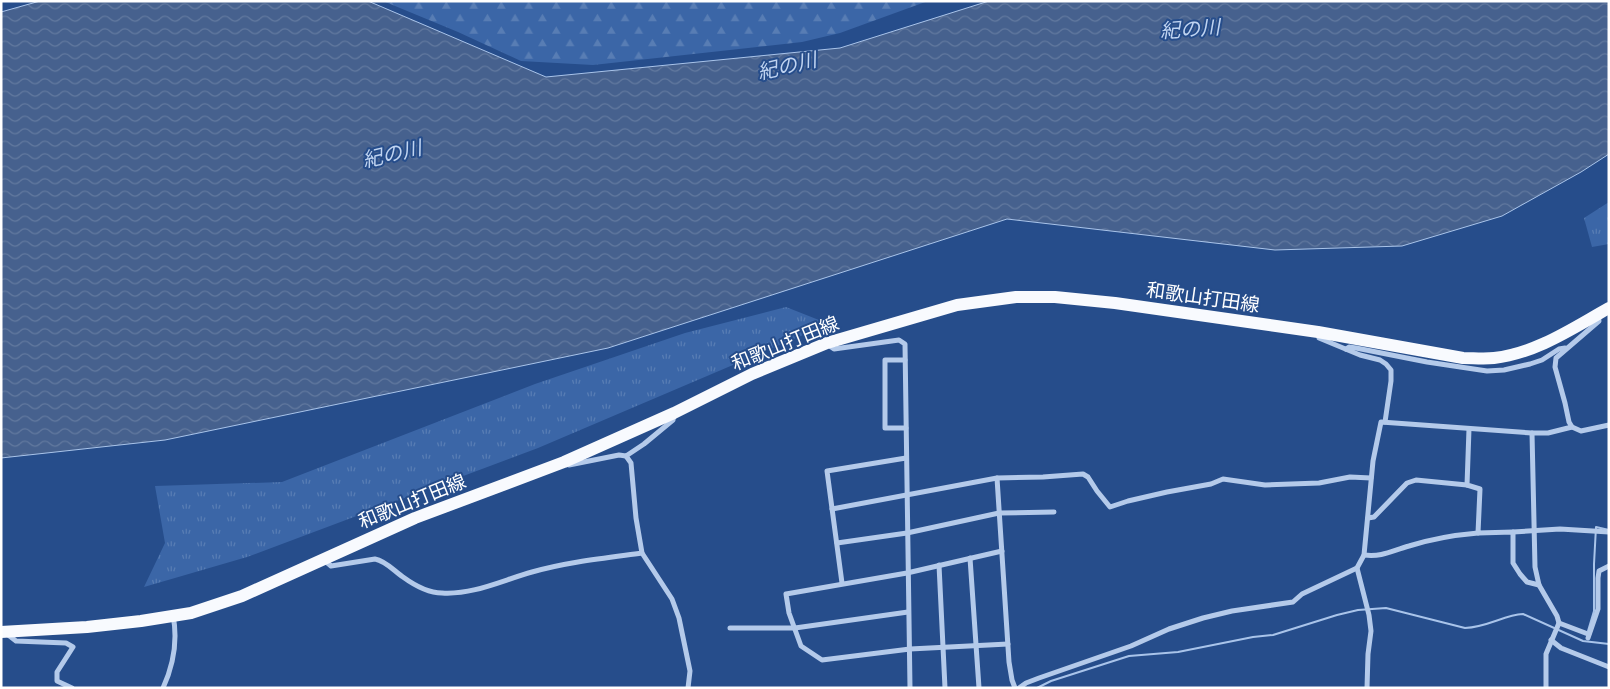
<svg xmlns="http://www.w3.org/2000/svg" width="1610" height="689" viewBox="0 0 1610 689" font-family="Karla,'Noto Sans JP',sans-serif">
	<defs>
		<pattern id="grass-tufts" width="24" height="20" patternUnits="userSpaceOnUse" patternTransform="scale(1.25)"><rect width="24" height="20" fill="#3b66a7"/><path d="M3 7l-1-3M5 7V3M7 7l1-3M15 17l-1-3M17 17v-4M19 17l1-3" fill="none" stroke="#587db4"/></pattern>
		<pattern id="forest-firs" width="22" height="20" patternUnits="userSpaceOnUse" patternTransform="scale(1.25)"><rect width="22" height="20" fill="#3b66a7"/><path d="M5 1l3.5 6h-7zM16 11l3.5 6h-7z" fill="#587db4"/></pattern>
		<pattern id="water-waves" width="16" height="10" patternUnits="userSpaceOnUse" patternTransform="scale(1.25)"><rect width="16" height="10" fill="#46618e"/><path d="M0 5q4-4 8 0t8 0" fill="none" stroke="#62799f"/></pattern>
	</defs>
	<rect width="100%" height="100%" fill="#264d8b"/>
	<g fill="url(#grass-tufts)">
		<polygon points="1609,202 1609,244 1592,247 1584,218"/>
		<polygon points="786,307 829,324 538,448 247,557 144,587 165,543 155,486 282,482 535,384 685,333"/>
	</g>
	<polygon fill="url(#forest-firs)" points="383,1 928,1 840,33 802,42 593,65 521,61 458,32"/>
	<polygon fill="url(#water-waves)" stroke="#a9c4ea" points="40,1 368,1 546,77 840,48 989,1 1609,1 1609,154 1581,172 1502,216 1402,246 1275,250 1007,219 608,348 165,440 1,458 1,12"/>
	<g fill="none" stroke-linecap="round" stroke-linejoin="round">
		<g stroke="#a9c4ea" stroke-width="2">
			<polyline points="1588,631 1594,611 1594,564 1596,527 1609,530"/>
			<path d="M1037,688l14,-7 78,-25 49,-4 75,-15 20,-2 64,-20 21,-5 28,-2 79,20c23,-1 39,-13 58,-14l60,27 26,3"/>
		</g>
		<g stroke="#b4caea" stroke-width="5">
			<polyline points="1319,336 1319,338 1360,355 1380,360 1386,364 1391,370 1391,381 1385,422"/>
			<polyline points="827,344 834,349 899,340 905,344 910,688"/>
			<polyline points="1346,349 1349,347 1356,348 1427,362 1487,371 1504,370 1530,364 1542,360 1559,349 1565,348"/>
			<polyline points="905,360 885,360 885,428 906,428"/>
			<polyline points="1572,427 1581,431 1609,425"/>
			<polyline points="1469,429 1467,485 1480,489 1478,533 1513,532 1513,563 1520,574 1527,582 1539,585"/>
			<polyline points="1532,433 1535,567 1539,585 1557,616 1559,623 1546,654 1546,688"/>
			<polyline points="626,456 631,463 636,518 642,553 672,599 679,618 690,671 688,688"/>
			<polyline points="569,465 619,455 626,456 644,444 673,420 674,414"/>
			<polyline points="997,478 1009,662 1012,680 1015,688"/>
			<polyline points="832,509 997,478 1043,477 1083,474 1088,477 1097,491 1110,507 1128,501 1167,492 1211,484 1223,479 1265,485 1319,483 1350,477 1371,478"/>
			<polyline points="1368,518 1374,517 1407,483 1416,480 1467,485"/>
			<polyline points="1513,532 1560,529 1609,532"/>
			<polyline points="837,543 907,533 999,513 1054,512"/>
			<polyline points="1002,551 907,573 786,594 789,613 801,646 822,660 910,649 1008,644"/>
			<path d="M1364,555c19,2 27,-4 45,-9 22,-7 46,-11 69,-13"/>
			<polyline points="970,558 979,688"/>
			<path d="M324,560l7,6 44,-7c11,2 19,12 28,18 11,8 26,16 39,16 31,2 61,-13 90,-21 35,-10 73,-14 110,-19"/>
			<polyline points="939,565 945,688"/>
			<polyline points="1357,568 1369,615 1371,631 1368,654 1367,688"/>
			<polyline points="842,583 827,471 906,458"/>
			<polyline points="1559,623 1588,634"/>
			<polyline points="730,628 795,628 908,612"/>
			<polyline points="7,634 16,641 66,643 73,647 57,672 57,681 72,688"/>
			<polyline points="1588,638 1598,609 1598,578 1599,571 1609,566"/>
			<polyline points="1551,640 1561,648 1609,667"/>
			<path d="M163,688c11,-24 15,-47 10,-73"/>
			<polyline points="1019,688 1026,683 1039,678 1131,646 1169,629 1203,618 1232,611 1293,602 1302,594 1357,568 1364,555 1373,461 1381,422 1532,433 1548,433 1572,427 1569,422 1565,403 1555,367 1556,358 1599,321 1598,314"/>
		</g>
		<path stroke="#f8fafe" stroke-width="12" d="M1,632l86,-5 54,-6 50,-8 51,-17 173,-78 149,-56 110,-49 78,-39 75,-31 130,-38 59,-8h39l60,6 203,29 145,26c10,0 21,1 31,0 43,-5 79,-30 115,-50"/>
	</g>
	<g text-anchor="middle" stroke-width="4" stroke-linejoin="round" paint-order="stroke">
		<g font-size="19" fill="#fff" stroke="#264d8b">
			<text transform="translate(1203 297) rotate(8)" y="7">和歌山打田線</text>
			<text transform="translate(785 343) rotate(-22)" y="7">和歌山打田線</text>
			<text transform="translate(412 501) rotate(-22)" y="7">和歌山打田線</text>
		</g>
		<g font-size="20" font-style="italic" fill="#c0d4f1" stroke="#264d8b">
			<text transform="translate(1190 29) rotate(-4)" y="7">紀の川</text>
			<text transform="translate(787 66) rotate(-13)" y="7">紀の川</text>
			<text transform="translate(392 154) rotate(-13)" y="7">紀の川</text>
		</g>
	</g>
	<rect width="1610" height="689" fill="none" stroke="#ffffff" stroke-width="5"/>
</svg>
